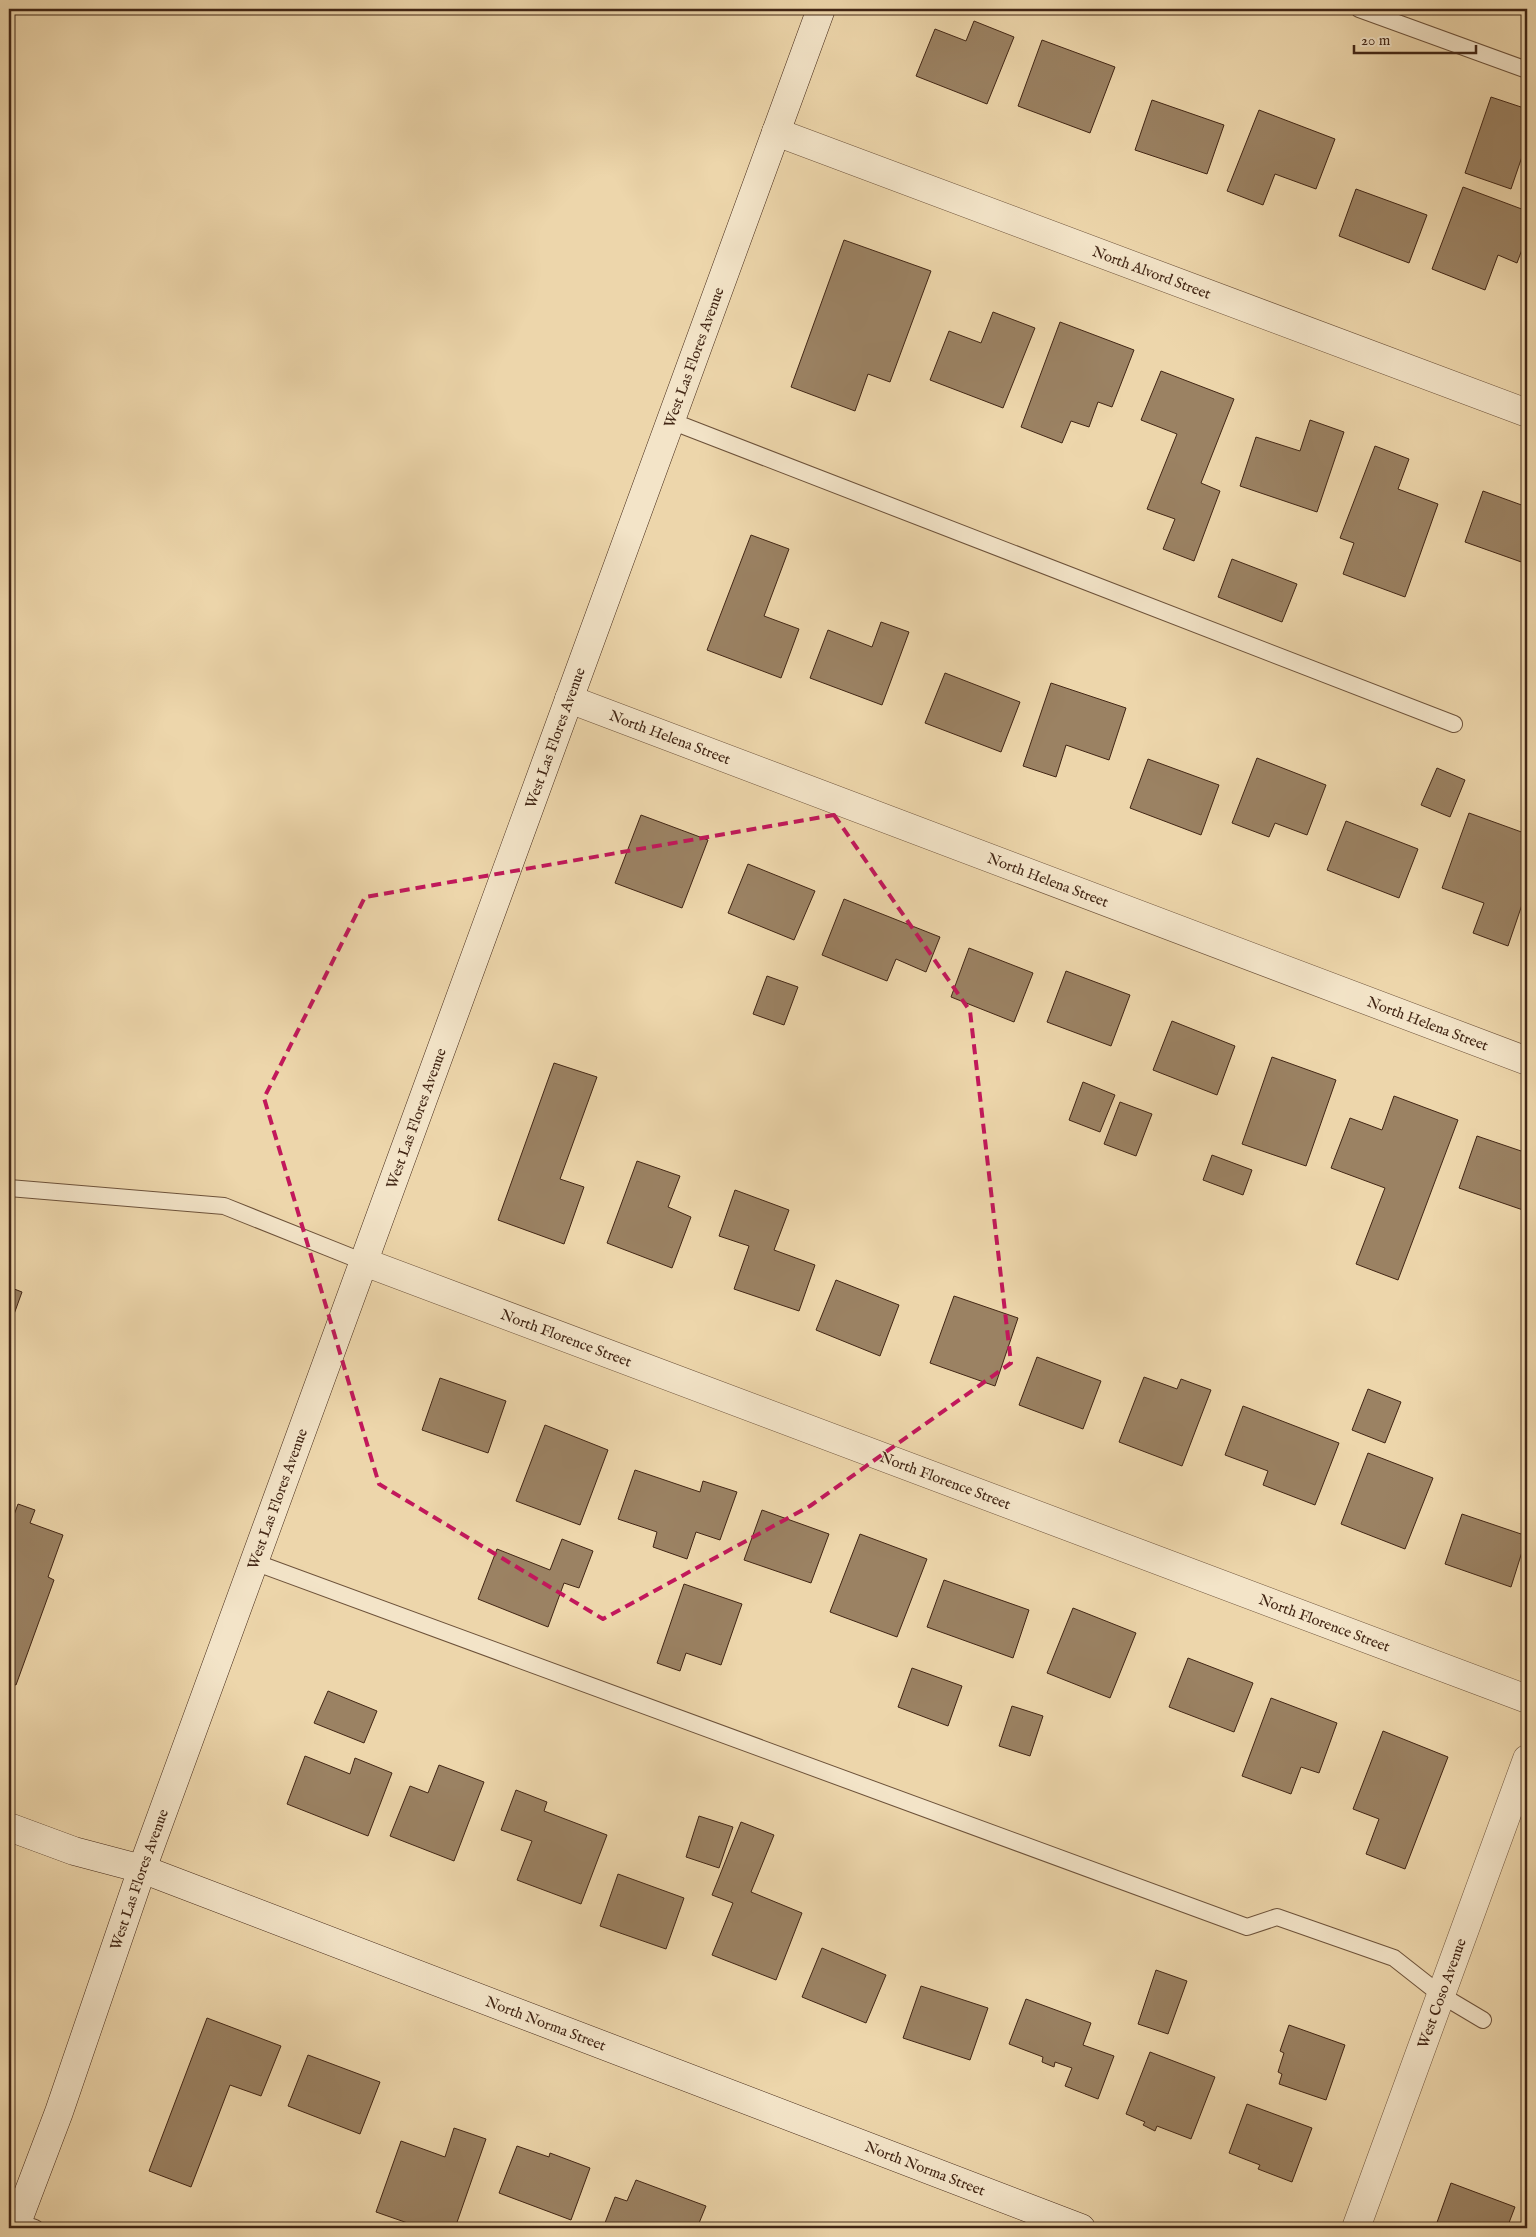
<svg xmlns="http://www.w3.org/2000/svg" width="1536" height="2237" viewBox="0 0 1536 2237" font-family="'IM FELL English',serif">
	<rect width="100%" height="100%" fill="#edd6ab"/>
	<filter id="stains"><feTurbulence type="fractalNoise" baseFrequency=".004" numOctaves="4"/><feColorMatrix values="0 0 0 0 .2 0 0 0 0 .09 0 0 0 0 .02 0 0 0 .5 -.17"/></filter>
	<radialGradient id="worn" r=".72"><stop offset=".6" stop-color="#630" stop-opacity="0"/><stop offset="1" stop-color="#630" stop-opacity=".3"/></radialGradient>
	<g fill="#9b8263" stroke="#422615">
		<polygon points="974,21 1014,37 987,104 916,76 935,29 966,41"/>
		<polygon points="1042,40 1115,67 1090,133 1018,106"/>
		<polygon points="1491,97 1527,109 1527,142 1511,189 1465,173"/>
		<polygon points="1152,100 1224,125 1207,174 1135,150"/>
		<polygon points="1259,110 1335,139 1316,189 1275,174 1263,205 1227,191"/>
		<polygon points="1463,187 1527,211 1527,236 1517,263 1498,255 1485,290 1432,269"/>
		<polygon points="1356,189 1427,215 1409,263 1339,236"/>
		<polygon points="844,240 931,271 890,382 868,374 855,411 791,387"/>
		<polygon points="993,312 1035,328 1003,408 930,380 949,331 981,343"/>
		<polygon points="1060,322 1134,350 1112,407 1098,402 1089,427 1071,421 1062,443 1021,427"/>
		<polygon points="1161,371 1234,399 1201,483 1220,491 1194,561 1163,549 1175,519 1147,509 1177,434 1141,420"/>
		<polygon points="1310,420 1344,432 1317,512 1240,486 1256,437 1300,451"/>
		<polygon points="1375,446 1409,459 1398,489 1438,504 1405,597 1343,574 1354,543 1340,538"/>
		<polygon points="1483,491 1527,507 1527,564 1465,542"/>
		<polygon points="751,535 789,549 764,616 799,629 781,678 707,650"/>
		<polygon points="1232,559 1297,584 1282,622 1218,597"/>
		<polygon points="881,622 909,632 882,705 810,678 828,630 872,647"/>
		<polygon points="945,673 1020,702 1001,752 925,723"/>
		<polygon points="1051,683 1126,708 1109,760 1066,745 1056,777 1023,766"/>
		<polygon points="1257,758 1326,785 1307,835 1275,823 1269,837 1232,823"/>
		<polygon points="1148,759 1219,785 1201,835 1130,808"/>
		<polygon points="1437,768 1465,780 1450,817 1421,805"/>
		<polygon points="1469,813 1527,834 1527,890 1508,946 1473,933 1484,903 1442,888"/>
		<polygon points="641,815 708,840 682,908 615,883"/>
		<polygon points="1346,821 1418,849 1399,898 1327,870"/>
		<polygon points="748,864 815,891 794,940 728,913"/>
		<polygon points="844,899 940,937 926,972 896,959 887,981 822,955"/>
		<polygon points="969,948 1033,973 1014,1022 951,997"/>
		<polygon points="1066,971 1130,995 1111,1046 1047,1022"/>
		<polygon points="767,976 798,987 784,1025 753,1014"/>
		<polygon points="1172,1021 1235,1046 1217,1095 1153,1070"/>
		<polygon points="1272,1057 1336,1080 1306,1166 1242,1144"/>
		<polygon points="554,1063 597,1077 560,1179 584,1187 564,1244 498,1220"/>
		<polygon points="1083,1082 1115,1095 1100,1132 1069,1120"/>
		<polygon points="1394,1096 1458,1120 1398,1280 1356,1264 1385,1188 1331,1168 1350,1118 1382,1130"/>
		<polygon points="1120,1102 1152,1114 1136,1156 1104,1144"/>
		<polygon points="1477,1136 1527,1153 1527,1197 1523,1210 1459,1188"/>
		<polygon points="1212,1155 1252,1170 1243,1195 1203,1180"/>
		<polygon points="637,1161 680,1176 668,1207 691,1217 672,1268 607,1243"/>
		<polygon points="735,1190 789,1210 774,1250 815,1265 799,1311 734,1289 749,1246 719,1236"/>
		<polygon points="836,1280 899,1305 880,1356 816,1330"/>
		<polygon points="9,1287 22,1292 9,1328"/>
		<polygon points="954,1296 1018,1318 995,1386 930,1363"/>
		<polygon points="1037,1357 1101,1381 1083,1429 1019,1405"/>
		<polygon points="1144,1377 1177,1389 1181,1379 1211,1390 1182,1466 1119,1442"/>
		<polygon points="440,1378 506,1401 488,1453 422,1430"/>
		<polygon points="1368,1389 1401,1402 1385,1443 1352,1430"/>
		<polygon points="1243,1406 1339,1443 1315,1505 1263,1485 1268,1471 1225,1455"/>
		<polygon points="545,1425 608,1450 580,1525 516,1501"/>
		<polygon points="1368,1453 1433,1478 1405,1549 1341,1524"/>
		<polygon points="635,1470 700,1492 703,1481 737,1492 720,1540 696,1532 687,1559 653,1547 657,1532 618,1519"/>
		<polygon points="18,1504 35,1510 30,1523 63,1535 48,1577 54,1580 16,1685 9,1683 9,1513 14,1515"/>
		<polygon points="762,1510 829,1534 811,1583 744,1560"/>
		<polygon points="1462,1514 1527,1536 1511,1587 1445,1564"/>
		<polygon points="860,1534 927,1559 897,1637 830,1612"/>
		<polygon points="562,1539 593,1551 579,1588 564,1583 548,1627 478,1599 497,1549 550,1570"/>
		<polygon points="944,1580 1029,1610 1013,1658 927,1627"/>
		<polygon points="684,1584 742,1604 721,1665 686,1653 680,1671 657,1663"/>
		<polygon points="1073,1608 1136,1633 1110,1698 1047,1673"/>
		<polygon points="1188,1658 1253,1683 1234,1732 1169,1707"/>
		<polygon points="912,1668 962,1686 948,1726 898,1707"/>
		<polygon points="328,1691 377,1711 364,1743 314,1723"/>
		<polygon points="1271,1698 1337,1723 1319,1773 1301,1767 1291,1794 1242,1776"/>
		<polygon points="1012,1706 1043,1716 1030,1756 999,1746"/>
		<polygon points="1383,1731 1448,1757 1405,1869 1366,1854 1379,1819 1353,1809"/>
		<polygon points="305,1756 350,1774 355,1758 392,1773 368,1836 287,1804"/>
		<polygon points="439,1765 484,1782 454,1861 390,1836 410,1786 428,1793"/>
		<polygon points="516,1790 547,1802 544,1811 607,1835 581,1904 517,1880 532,1841 501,1830"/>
		<polygon points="699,1816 733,1827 719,1868 686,1857"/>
		<polygon points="741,1822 774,1835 751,1892 802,1913 776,1980 712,1955 733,1903 712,1895"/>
		<polygon points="618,1874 684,1898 666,1949 600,1926"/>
		<polygon points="822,1948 886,1975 866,2023 802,1997"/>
		<polygon points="1156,1970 1187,1981 1168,2034 1138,2024"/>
		<polygon points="921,1986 988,2008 970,2060 903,2038"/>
		<polygon points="1026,1999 1091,2023 1083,2045 1114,2056 1098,2099 1065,2086 1072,2068 1055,2062 1054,2067 1042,2062 1043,2057 1009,2044"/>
		<polygon points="207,2018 281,2046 261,2096 230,2085 191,2187 149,2171"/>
		<polygon points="1289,2025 1345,2045 1326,2100 1279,2084 1282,2074 1278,2072 1284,2053 1280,2051"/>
		<polygon points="1150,2052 1215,2077 1191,2139 1157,2126 1155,2131 1143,2125 1145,2122 1126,2114"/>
		<polygon points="308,2055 380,2082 360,2134 288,2106"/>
		<polygon points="1247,2104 1312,2128 1292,2182 1258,2169 1260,2165 1229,2153"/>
		<polygon points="454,2128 486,2139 455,2228 422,2228 376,2212 401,2141 445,2157"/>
		<polygon points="517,2146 549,2157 550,2153 590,2168 571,2220 499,2193"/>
		<polygon points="636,2180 706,2206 697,2228 603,2228 615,2197 627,2201"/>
		<polygon points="1451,2183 1515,2207 1507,2228 1435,2228"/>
	</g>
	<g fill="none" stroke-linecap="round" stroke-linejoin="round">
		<defs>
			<g id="service">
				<polyline points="1359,9 1527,70"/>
				<polyline points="671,421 1454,724"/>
				<polyline points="9,1188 224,1206 364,1262"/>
				<polyline points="254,1562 1247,1927 1277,1917 1394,1958 1441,1995 1483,2020"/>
				<polyline points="18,2222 35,2228"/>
			</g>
			<g id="minor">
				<path id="s1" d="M776,132l751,281"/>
				<path id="s2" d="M569,699l958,362"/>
				<path id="s3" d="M364,1262l1163,437"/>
				<path id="s4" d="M1356,2228l171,-469"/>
			</g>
			<g id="secondary">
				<path id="s5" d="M9,1827l65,24 68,18 939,359"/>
				<path id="s6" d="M15,2228l44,-116 83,-243 679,-1860"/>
			</g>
		</defs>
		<use href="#service" stroke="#6d523a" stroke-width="18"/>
		<use href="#minor" stroke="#6d523a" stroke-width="29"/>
		<use href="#secondary" stroke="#422615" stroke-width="29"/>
		<use href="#service" stroke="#f3e4c8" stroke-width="16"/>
		<use href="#minor" stroke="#f3e4c8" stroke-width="28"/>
		<use href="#secondary" stroke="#f3e4c8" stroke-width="28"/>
	</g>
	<path fill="none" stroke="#c2185b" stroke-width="4" stroke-dasharray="10 6" stroke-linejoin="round" d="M834,815l136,196 41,352 -201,143 -207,113 -224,-135 -115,-386 101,-201z"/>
	<g text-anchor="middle" stroke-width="4" stroke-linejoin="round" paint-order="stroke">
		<g font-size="15" fill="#422615" stroke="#f3e4c8">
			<text dy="5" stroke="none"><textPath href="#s1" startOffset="401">North Alvord Street</textPath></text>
			<text dy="5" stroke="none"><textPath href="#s6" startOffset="1990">West Las Flores Avenue</textPath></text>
			<text dy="5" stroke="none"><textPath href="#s6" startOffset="1585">West Las Flores Avenue</textPath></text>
			<text dy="5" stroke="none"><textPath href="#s2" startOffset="108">North Helena Street</textPath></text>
			<text dy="5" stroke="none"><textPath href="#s2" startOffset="512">North Helena Street</textPath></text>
			<text dy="5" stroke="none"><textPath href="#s2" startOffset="918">North Helena Street</textPath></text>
			<text dy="5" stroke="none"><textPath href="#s6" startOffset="1180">West Las Flores Avenue</textPath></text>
			<text dy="5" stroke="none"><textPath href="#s3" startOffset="216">North Florence Street</textPath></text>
			<text dy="5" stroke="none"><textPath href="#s3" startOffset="621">North Florence Street</textPath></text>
			<text dy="5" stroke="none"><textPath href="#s6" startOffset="775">West Las Flores Avenue</textPath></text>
			<text dy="5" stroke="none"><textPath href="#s3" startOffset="1026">North Florence Street</textPath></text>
			<text dy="5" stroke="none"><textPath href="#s6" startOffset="370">West Las Flores Avenue</textPath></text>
			<text dy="5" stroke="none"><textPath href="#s4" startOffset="250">West Coso Avenue</textPath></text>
			<text dy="5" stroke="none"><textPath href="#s5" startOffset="572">North Norma Street</textPath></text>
			<text dy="5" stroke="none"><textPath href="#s5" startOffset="978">North Norma Street</textPath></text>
		</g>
	</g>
	<rect width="1536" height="2237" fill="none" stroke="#edd6ab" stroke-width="30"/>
	<rect x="10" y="10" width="1516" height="2217" fill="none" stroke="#422615" stroke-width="2.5"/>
	<rect x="15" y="15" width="1506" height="2207" fill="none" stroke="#422615"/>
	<path d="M1354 45v8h122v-8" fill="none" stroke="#422615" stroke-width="2.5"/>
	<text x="1361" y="45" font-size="15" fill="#422615" stroke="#f3e4c8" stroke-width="4" paint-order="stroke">20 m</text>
	<rect width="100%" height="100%" filter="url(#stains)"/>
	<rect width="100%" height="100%" fill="url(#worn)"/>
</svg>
